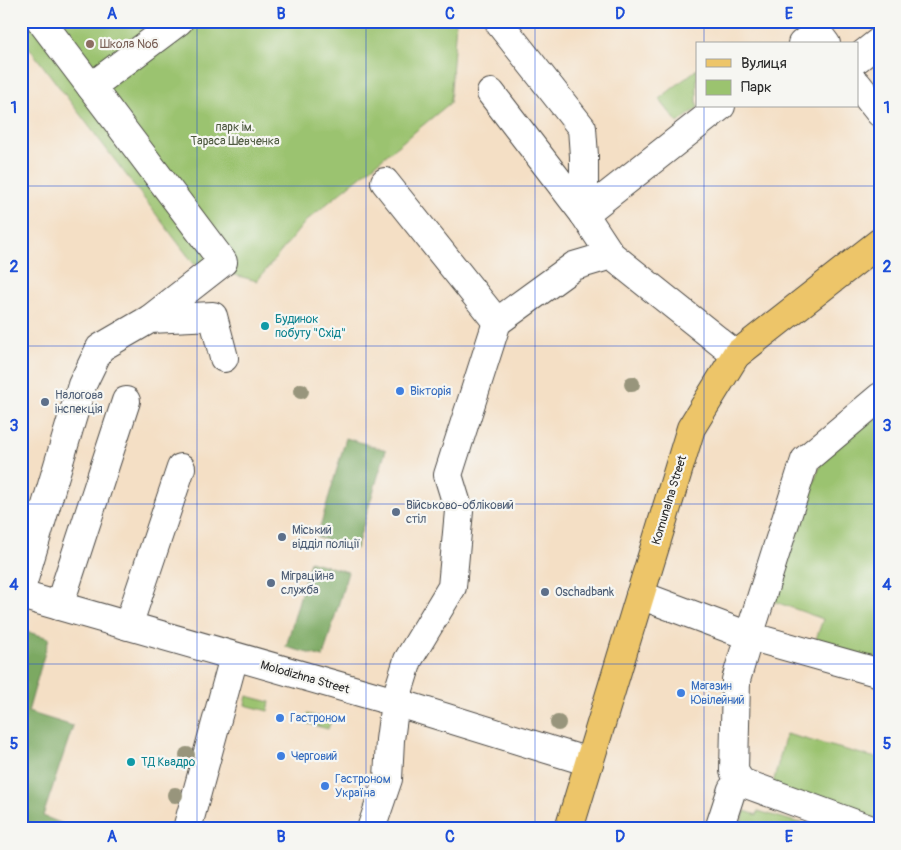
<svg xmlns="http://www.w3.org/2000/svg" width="901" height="850" viewBox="0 0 901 850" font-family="Pangolin,sans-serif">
	<rect width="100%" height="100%" fill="#f6f6f2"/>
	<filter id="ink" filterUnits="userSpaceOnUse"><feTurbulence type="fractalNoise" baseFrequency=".02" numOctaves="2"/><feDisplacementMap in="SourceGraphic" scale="10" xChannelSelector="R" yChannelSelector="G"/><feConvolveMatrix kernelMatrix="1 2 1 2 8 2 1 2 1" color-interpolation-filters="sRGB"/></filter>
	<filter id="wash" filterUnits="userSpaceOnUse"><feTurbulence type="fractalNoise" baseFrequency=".0096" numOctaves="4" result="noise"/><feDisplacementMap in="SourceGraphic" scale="20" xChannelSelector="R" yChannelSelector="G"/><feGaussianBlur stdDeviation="1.12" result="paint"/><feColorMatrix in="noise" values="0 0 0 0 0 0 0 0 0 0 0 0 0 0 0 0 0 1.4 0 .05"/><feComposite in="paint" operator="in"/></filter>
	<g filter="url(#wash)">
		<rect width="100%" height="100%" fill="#f4dfc5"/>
		<g fill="#9bc36f" stroke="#63774d">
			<polygon points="21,21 456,21 450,103 306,221 257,281 194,264 21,37"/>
			<polygon points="697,69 697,106 700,106 678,123 659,99"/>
			<polygon points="880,405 880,664 815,642 823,619 770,600 824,455"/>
			<polygon points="247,696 270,702 268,711 245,705"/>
			<polygon points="307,714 331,720 328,729 305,723"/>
			<polygon points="786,734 880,759 880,821 771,791"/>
			<polygon points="745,811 757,815 758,811 821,829 739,829"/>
		</g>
		<g fill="#7ca962" stroke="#546a46">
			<polygon points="346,438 386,450 356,549 317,537"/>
			<polygon points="310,561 348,572 323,657 286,647"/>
			<polygon points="21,630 49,638 28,712 73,726 43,816 63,824 62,829 21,829"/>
		</g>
	</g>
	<g filter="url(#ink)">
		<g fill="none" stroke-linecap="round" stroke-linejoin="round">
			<defs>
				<g id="minor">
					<polyline points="41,21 91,87 179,21"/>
					<polyline points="500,24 582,128 584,156 584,214"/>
					<polyline points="802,44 817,32 826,44"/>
					<polyline points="857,59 880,41"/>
					<polyline points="857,84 880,113"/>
					<polyline points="91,87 223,262 150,319"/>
					<polyline points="491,93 584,214 611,255 736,355"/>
					<polyline points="385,182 497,322 574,266 611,255"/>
					<polyline points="584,214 721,106"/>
					<polyline points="880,397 805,460 749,636 880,673"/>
					<polyline points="21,589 82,385 100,348 150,319 213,316 224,358"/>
					<polyline points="21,595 395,702 589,762"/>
					<polyline points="640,595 749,636 736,680 734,771 741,782 869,829"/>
					<polyline points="59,606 126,401"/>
					<polyline points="128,626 181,468"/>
					<polyline points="187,829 234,657"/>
					<polyline points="371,829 388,779 390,740 395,702 408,660 452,587 459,511 448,475 497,322"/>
					<polyline points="719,829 732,789 741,782"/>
				</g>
				<polyline id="major" points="569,829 691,428 736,355 880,242"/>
			</defs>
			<use href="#minor" stroke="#494642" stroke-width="30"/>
			<use href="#major" stroke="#494642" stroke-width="30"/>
			<use href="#minor" stroke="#fff" stroke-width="28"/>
			<use href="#major" stroke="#edc569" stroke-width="28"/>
		</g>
		<g fill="#98957b">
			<circle cx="632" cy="384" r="8"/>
			<circle cx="301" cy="391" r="8"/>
			<circle cx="558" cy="723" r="8"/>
			<circle cx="187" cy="755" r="8"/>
			<circle cx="175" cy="795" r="8"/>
		</g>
	</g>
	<path fill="none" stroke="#1d4ed8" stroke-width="1" stroke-opacity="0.55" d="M197,21v808M366,21v808M535,21v808M704,21v23M704,106v723M21,186h859M21,346h859M21,504h859M21,664h859"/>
	<circle fill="#8d6e63" stroke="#f6f6f2" stroke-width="2" cx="90" cy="44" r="5"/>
	<g fill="#0f9aa8" stroke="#f6f6f2" stroke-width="2">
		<circle cx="265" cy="326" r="5"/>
		<circle cx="131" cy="762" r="5"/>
	</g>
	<g fill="#3f7fe0" stroke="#f6f6f2" stroke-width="2">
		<circle cx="400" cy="391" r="5"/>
		<circle cx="681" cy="693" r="5"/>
		<circle cx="280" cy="718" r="5"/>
		<circle cx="281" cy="756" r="5"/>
		<circle cx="325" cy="786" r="5"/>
	</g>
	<g fill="#5c6f8a" stroke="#f6f6f2" stroke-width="2">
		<circle cx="45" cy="402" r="5"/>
		<circle cx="396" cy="512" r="5"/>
		<circle cx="282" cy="537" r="5"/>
		<circle cx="271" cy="583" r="5"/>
		<circle cx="545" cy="592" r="5"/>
	</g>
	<g text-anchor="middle" stroke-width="4.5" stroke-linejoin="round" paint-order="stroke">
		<g font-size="12" fill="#785e54" stroke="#f6f6f2" text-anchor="start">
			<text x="100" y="48">Школа №6</text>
		</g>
		<g font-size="12" fill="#4d593f" stroke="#f6f6f2">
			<text x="235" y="131">парк ім.<tspan x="235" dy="14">Тараса Шевченка</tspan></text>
		</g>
		<g font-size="12" fill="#0d838f" stroke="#f6f6f2" text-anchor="start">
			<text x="275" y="323">Будинок<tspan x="275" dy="14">побуту "Схід"</tspan></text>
			<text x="141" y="766">ТД Квадро</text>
		</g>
		<g font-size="12" fill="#366cbe" stroke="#f6f6f2" text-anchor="start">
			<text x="410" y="395">Вікторія</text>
			<text x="691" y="690">Магазин<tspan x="691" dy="14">Ювілейний</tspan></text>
			<text x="290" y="722">Гастроном</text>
			<text x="291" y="760">Черговий</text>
			<text x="335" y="783">Гастроном<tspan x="335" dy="14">Україна</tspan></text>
		</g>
		<g font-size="12" fill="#4e5e75" stroke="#f6f6f2" text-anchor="start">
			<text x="55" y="399">Налогова<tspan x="55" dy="14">інспекція</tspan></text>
			<text x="406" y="509">Військово-обліковий<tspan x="406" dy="14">стіл</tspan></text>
			<text x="292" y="534">Міський<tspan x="292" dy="14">відділ поліції</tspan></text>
			<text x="281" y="580">Міграційна<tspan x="281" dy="14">служба</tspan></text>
			<text x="555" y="596">Oschadbank</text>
		</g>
		<g font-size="12" fill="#2b2b2b" stroke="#f6f6f2">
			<text transform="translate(669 500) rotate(-73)" y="4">Komunalna Street</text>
			<text transform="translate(305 677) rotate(16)" y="4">Molodizhna Street</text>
		</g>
	</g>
	<rect width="901" height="850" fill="none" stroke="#f6f6f2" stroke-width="55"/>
	<rect x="696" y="42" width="162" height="65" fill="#f6f6f2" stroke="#a5a5a2"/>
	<rect x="706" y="59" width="25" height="8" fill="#edc569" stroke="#a5a5a2"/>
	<text x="741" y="68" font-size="15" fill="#2b2b2b">Вулиця</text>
	<rect x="706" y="80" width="25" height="15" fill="#9bc36f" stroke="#a5a5a2"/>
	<text x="741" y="92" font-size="15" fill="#2b2b2b">Парк</text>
	<rect x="28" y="28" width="846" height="794" fill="none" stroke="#1d4ed8" stroke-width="2"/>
	<g font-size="16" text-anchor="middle" font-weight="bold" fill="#1d4ed8">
		<text x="112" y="19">A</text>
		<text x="281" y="19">B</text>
		<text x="450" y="19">C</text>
		<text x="620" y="19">D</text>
		<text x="789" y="19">E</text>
		<text x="14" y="113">1</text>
		<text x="887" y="113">1</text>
		<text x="14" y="272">2</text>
		<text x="887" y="272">2</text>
		<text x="14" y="431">3</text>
		<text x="887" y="431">3</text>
		<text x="14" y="590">4</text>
		<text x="887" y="590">4</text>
		<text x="14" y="749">5</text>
		<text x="887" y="749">5</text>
		<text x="112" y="842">A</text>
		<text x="281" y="842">B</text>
		<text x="450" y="842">C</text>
		<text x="620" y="842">D</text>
		<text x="789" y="842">E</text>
	</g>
</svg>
